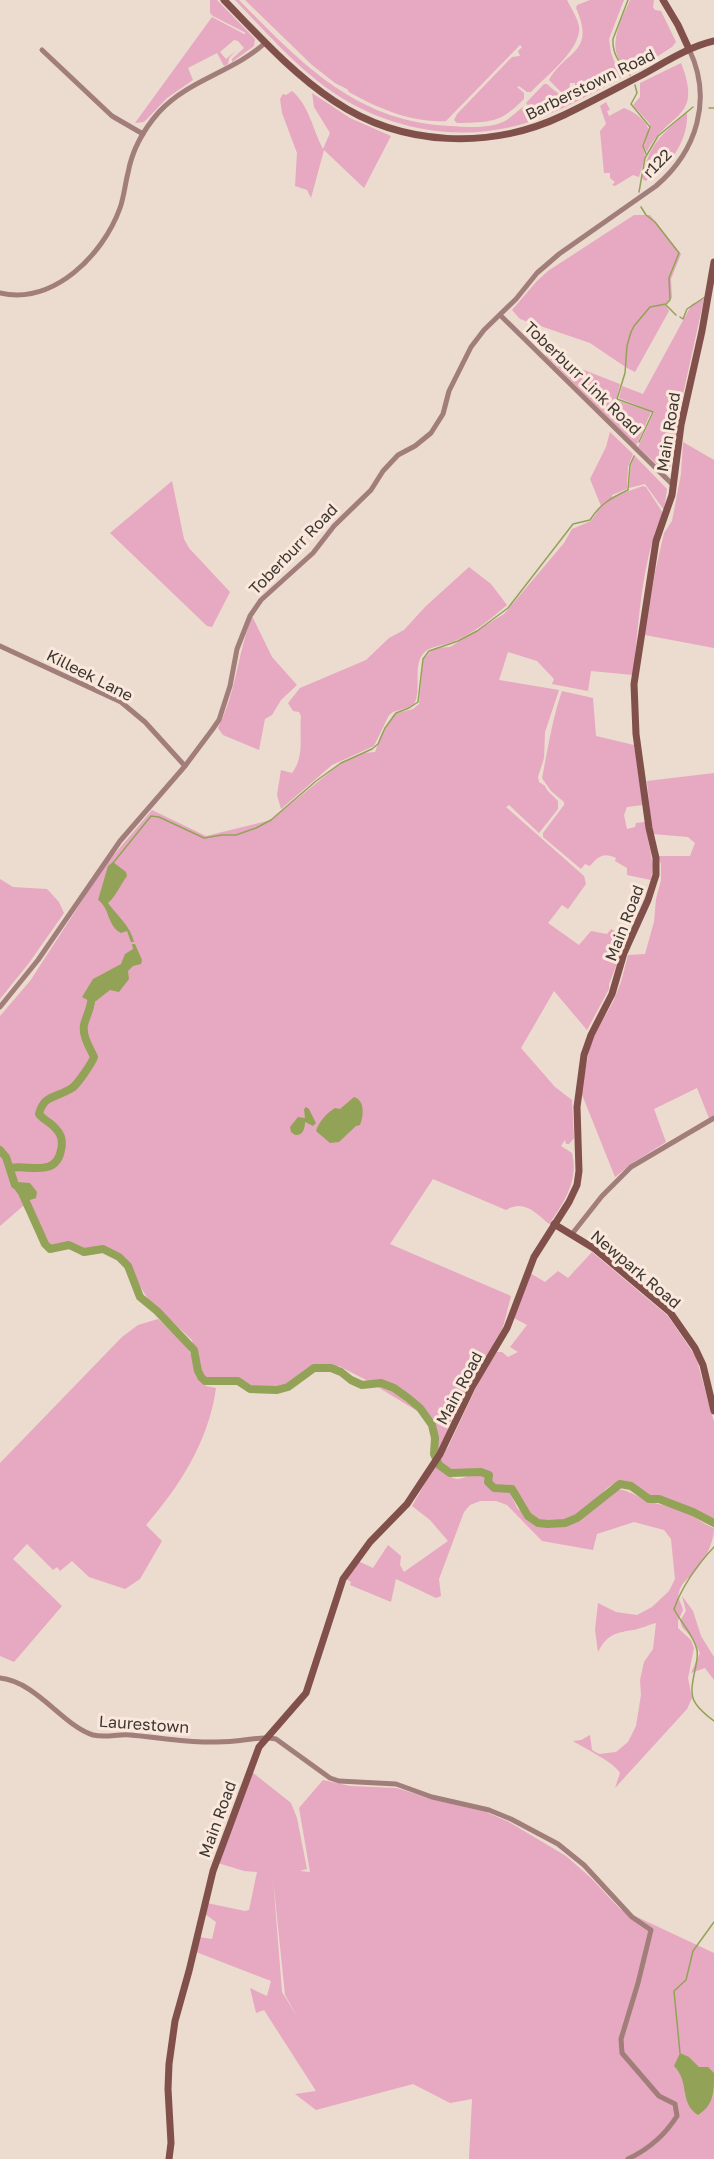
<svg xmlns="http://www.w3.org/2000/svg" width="714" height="2159" viewBox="0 0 714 2159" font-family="'Golos Text',sans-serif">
	<rect width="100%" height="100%" fill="#ecdbcf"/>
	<g fill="#e7a8c1" fill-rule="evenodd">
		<polygon points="210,0 217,0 255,39 254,46 232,62 232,59 244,48 238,41 234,40 220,52 226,59 237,50 229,58 228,64 224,66 217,53 188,68 193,80 167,98 144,122 135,123 212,17 244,34 246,33 213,16 210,13"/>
		<path d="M235,0h4c62,63 117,122 211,126 17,1 40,3 55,-5 7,-4 12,-10 18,-14l12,10 2,-2 -11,-12 18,-19h3c26,25 38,11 66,-3l-2,-2 -30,15 -6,-4v-7h-5l-1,7 -7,3 -13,-13c17,-30 47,-27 27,-72l1,-3 13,-5h34l-15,39 2,14 10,25c-31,16 -62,34 -95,45 -76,23 -157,3 -217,-49 -26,-22 -50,-49 -74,-74z"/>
		<path d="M245,0h322c4,8 10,17 12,26 3,23 -33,50 -48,66h-4l-8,-6 -2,1 7,6v6c-24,24 -33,23 -67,24l-3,-3 3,-6 55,-57 8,-1 -2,-5 4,-4 -2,-2 -74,76c-34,2 -69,-13 -97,-29l-2,-3 -12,-6 -23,-18z"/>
		<path d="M630,0h24l-1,7 2,3 6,1 15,31 -4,5 -34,22 -8,2c-27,-18 -10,-48 0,-71z"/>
		<path d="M681,63c23,58 -14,48 -34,89l-3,-5 4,-14 -5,13 2,11 -6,20 -6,-2 -18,11 -3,-1 3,-3 -5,-4v-5h-6l-4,-42 6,-7 -6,-18 6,-4 4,8 -3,1 2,5 15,-8c11,4 22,12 25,23l1,-7 -17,-19 7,-8v-14z"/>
		<path d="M292,91c17,14 21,39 31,58l7,-16 -16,-26 -2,-14 38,25 41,18 -27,52 -40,-38 -13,48 -4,-8 -12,-4 2,-33 -15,-40 -2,-14 3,-5 3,1z"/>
		<path d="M687,112c2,28 -18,57 -42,69l-3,-3c7,-35 20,-43 45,-66z"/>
		<polygon points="634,215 650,215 681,254 671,279 672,298 665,304 669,311 635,372 627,368 590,343 520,319 512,310 537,281 548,271"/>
		<polygon points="704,299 680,408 670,468 665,472 638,447 654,412 619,398 622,386 643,394 692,304"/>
		<polygon points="545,355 620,384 616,400 651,412 636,446"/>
		<path d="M610,432l23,22 -5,13 -1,22 -15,6v2l31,-11 3,1 17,26c-22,47 -24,111 -30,162l-42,-4 -3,20 -36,-7 2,-5 -17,-18 -29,-9 -9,28 60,10 -14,42 -1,26 -6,19 1,5 6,4 2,4 11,11v8l-19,24 -30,-28 -3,2 78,69 2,8 -18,25 -6,-4 -14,18 31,22 12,-14 16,3 4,-5 16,9 -18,46v5l-22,41 -33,-39 -33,57 34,39 17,13 2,38 -5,6h-3l-1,-4 -4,6 11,7c7,27 -8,50 -23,71 -13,-11 -25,-25 -43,-14l-73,-31 -43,65 121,52 -8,31 -56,101 2,2 -14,27 -2,-2c3,-15 3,-25 -6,-38l-59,-36 -29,-15 -25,3 -33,20 -25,-1 -16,-10 -40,3 6,5 10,2c-7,52 -36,98 -70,137l16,16 -22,38 -15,10 -36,-12 -17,-16 -12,10 -3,-4 -4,3 -26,-26 -14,15 49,47 -48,56 -14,-6v-193l122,-126 16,-12 20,-6 29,27 7,16 2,15 4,3 -8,-40 -44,-41 -23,-37 -20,-10 -23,4 -15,-11 -16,3 -28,-42 -23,20v-210l30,-35 76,-117 46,-54 54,26 65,-16 70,-57 22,-10 12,-1 6,-17 13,-21 19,-5 6,-5 4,-44 7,-8 5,-4 15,-1 54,-33 60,-71 8,-14 19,-8 10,-15 -11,-27 16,-32z"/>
		<polygon points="683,442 714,460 714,648 645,635 655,572 664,533 672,521 681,474"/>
		<polygon points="634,455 667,489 664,510 645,484 629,488 631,465"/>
		<polygon points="172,481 184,539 189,548 230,592 212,627 207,626 110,533"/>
		<path d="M469,567l22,17 16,21c-16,14 -36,30 -55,37 -12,5 -26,3 -32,17 -6,15 2,33 -7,47l-20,6 -4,3 -15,31 -42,19 -51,44 -4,-14 4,-25 11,3c13,-17 7,-36 9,-57l-2,-4 -6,-1 -5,-8 12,-15 66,-28 23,-22 15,-8 21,-23z"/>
		<path d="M252,616l20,41 25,28 -16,15 -9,15 -7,4 -6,31 -36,-15 -5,-7c18,-35 20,-76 34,-112z"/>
		<path d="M562,691l31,7 3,38 38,9 9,60 -16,2 -3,8 3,14 8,-2 1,-4 9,-1 8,44 -2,14 -24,-5v-7l-12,-7 1,-3c-12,-6 -18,-2 -26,8l-5,-2 -4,5 -38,-32v-4l21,-28v-3l-13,-11 -9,-13c6,-29 10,-58 20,-87z"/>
		<polygon points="714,773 714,1116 709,1118 697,1088 654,1109 666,1142 634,1162 615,1177 581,1092 591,1041 613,1002 621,982 628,955 645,954 654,922 656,899 661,880 661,864 658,856 690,856 695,843 688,837 652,834 647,781"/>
		<polygon points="0,879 13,887 47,889 59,902 64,913 29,963 0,999"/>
		<path d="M592,1252l76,64 28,41 18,65v101c-17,-3 -28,-17 -45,-22 -6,-2 -12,1 -18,-1 -13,-5 -21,-20 -37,-16 -6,2 -10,7 -14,11 -16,16 -32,29 -56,27 -20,-1 -19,-27 -35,-33 -4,-2 -9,-1 -14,-2l-8,-12c-20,-6 -36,7 -49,-14l10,-14 32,-68 17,-27h5l6,5 10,-5 -8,-5 17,-22 -13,-7 16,-45 15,9 13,-11 10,7z"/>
		<path d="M435,1466c6,4 14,12 22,13 9,0 18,-9 28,-2v5l10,8 15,2 7,16 20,18c39,3 50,-15 77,-37 14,0 23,8 35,12 12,5 25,5 36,11 11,5 18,12 29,16 0,16 -10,33 -21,46 -6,5 -12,10 -14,18 -2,7 3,12 4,18l-5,11v7l13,12 3,8 -6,30 4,20 -5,11 -72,79 5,-15c-5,-10 -36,-25 -47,-32l8,-1 9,-5 2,15 7,4 17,-2 12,-10 8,-16 5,-31 -1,-15 4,-18 9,-13 3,-26c-8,2 -16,6 -23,7 -19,3 -26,5 -35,22l-3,-22 3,-27 18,9 21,3 15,-8 17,-16 6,-12 -4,-40 -7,-9 -30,-8 -37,12 -4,16 -51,-9 -35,-36 -11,-4h-16l-10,4 -6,7 -25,67 2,17 -5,2 -40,-19 -5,23 -41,-17 1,-3 -5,-3 12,-18 15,7 15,-23 13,11 -1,9 4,7 44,-31 -18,-21 -18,-14z"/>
		<polygon points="682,1596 693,1611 701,1636 714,1657 714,1680 705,1668 691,1673 700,1653 693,1639 682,1627 680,1621 686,1611"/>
		<path d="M252,1772l39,31 6,15 10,51 -7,2 10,1 -11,-64 24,-28 27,6 47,2 38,12 51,12 23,10 57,34 25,22 29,31 94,44v206h-245l3,-60 -22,4 -37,-19 -97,26 -21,-16 21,-3 -52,-81 -8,3 -6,-25 17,8 4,-15 -75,-29 3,-15 13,2 4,-17 -11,-8 2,-11 38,8 4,-1 8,-38 -13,-1 -26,-8zM273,1878l12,117 13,23 -16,-26z"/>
	</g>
	<g fill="#92a358">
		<path d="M113,862l13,10 1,4c-7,9 -10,19 -19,27 10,14 22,22 26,39h-3l-4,-11 -6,2c-14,-7 -11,-25 -23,-33l10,-34z"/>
		<polygon points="132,944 135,944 142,960 141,964 133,966 128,971 129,979 119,992 110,990 96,1001 91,1002 82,997 93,979 121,964 125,954 133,949"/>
		<path d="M354,1097c11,3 10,19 6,28l-4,1 -17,16 -9,1 -14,-12c3,-10 11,-18 19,-23l5,1z"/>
		<path d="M306,1107l3,2 7,14 -3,3 -8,-4c0,6 -2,14 -10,13l-4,-3 -1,-5 8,-10 7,1 -1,-9z"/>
		<polygon points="15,1178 18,1182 30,1183 37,1192 36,1198 24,1202 12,1186 11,1179"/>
		<path d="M680,2053l9,4 10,10h9l6,6c0,19 0,32 -16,42 -19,-12 -8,-33 -24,-49z"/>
	</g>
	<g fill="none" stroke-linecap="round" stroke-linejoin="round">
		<g stroke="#92a358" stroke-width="1.5">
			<path d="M628,0l-15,39c-1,15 7,25 17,36"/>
			<polyline points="635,85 637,93 631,104 650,127 643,146 646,154"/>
			<polyline points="709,108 714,108"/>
			<polyline points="639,192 645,158 658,136 693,107"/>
			<polyline points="666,305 676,315"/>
			<polyline points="680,317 683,319 687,309 705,297"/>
			<polyline points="639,442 653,412 617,399 625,373 627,346 631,332 634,326 650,307 666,304 670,300 669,278 679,253 655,222 646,215 641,207"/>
			<path d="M113,863l38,-47 8,1 45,21 18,-3h14l20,-7 15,-8 45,-39 25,-18 31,-14 6,-5 7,-16 11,-15 13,-5 9,-6 5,-43 6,-8 29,-10 19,-10 31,-23 65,-84 17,-4c10,-16 21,-22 38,-30l2,-25 4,-9"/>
			<path d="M714,1547c-16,17 -32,40 -40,62 7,14 20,26 23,41 1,5 0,10 -1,15 -6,30 -9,36 18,56"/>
			<polyline points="680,2053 674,1991 686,1980 693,1951 714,1922"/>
		</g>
		<g stroke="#92a358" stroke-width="8">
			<polyline points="0,1150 6,1157 15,1185"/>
			<path d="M10,1168c18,-4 46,10 51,-18 2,-8 1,-15 -5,-21 -5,-7 -13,-9 -17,-15 5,-20 18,-16 33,-26 5,-3 20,-25 22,-31 -4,-9 -12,-21 -10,-32 2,-8 6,-15 7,-23"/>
			<polyline points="23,1195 45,1244 50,1249 69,1245 84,1252 103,1249 119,1257 128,1266 140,1297 157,1311 194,1350 198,1371 201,1377 205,1381 238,1381 250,1389 277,1390 288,1387 314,1368 331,1368 341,1372 351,1380 362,1385 381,1383 394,1388 408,1398 420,1408 432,1425 435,1438 434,1454 439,1465 450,1473 481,1472 489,1475 488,1482 494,1488 512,1489 528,1516 538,1523 548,1524 565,1523 577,1518 620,1484 631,1486 649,1499 659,1499 693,1512 714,1523"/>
		</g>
		<g stroke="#a27e7a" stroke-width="5">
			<polyline points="42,50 112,116 143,134"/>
			<path d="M0,293c54,12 103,-38 120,-85 4,-11 5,-24 8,-35 4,-23 16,-44 31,-61 29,-32 74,-40 106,-69"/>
			<polyline points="500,315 673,485"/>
			<polyline points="0,646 121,702 145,722 185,766"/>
			<path d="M0,1007l38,-47 82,-119 65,-75 27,-36 7,-10 11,-34 7,-37 13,-33 11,-16 52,-47 21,-27 37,-36 12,-19 15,-16 17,-9 16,-13 12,-19 6,-23 22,-44 13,-17 32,-31 21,-26 22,-19 97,-68c41,-35 57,-87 33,-137"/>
			<polyline points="572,1234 602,1196 631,1167 714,1118"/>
			<path d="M0,1678c37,4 62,47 93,57 13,3 24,-1 37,0 25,2 52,7 77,7 10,0 19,0 28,-1 14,-1 27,-5 41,-2l54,39 9,3 57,3 36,13 57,13 22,9 47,25 26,21 48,52 19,13 -13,53 -17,56 1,14 37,43 16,8 2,12c-12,19 -28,33 -49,43"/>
		</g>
		<g stroke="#82504b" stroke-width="7">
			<path d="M224,0c35,36 68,73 110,101 68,46 157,49 230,14 25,-12 51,-26 76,-39 24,-13 48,-29 74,-35"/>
			<polyline points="663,0 678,25 689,49"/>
			<polyline points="554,1224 595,1249 670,1312 695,1348 703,1365 714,1411"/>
			<polyline points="169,2159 171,2143 168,2089 169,2064 175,2021 189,1971 213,1871 259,1747 306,1693 343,1579 370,1542 407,1504 440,1454 472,1387 507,1328 534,1257 569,1202 577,1185 579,1171 577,1107 584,1055 591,1035 612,994 624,953 648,900 656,875 656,858 649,828 636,734 634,684 656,541 672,495 681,425 702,331 714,262"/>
		</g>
	</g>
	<g text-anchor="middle" stroke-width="6" stroke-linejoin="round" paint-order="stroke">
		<g font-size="16" fill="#3d3732" stroke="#fae8dc">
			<text transform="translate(590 84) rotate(-26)" y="6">Barberstown Road</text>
			<text transform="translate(657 163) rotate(-46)" y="6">r122</text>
			<text transform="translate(583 378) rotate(44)" y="6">Toberburr Link Road</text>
			<text transform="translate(668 432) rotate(-81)" y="6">Main Road</text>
			<text transform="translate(293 549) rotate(-46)" y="6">Toberburr Road</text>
			<text transform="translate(90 675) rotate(27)" y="6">Killeek Lane</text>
			<text transform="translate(624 923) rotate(-69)" y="6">Main Road</text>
			<text transform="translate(636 1269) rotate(40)" y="6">Newpark Road</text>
			<text transform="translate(459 1388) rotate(-62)" y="6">Main Road</text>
			<text transform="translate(144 1724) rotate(4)" y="6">Laurestown</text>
			<text transform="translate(217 1819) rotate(-70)" y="6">Main Road</text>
		</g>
	</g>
</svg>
